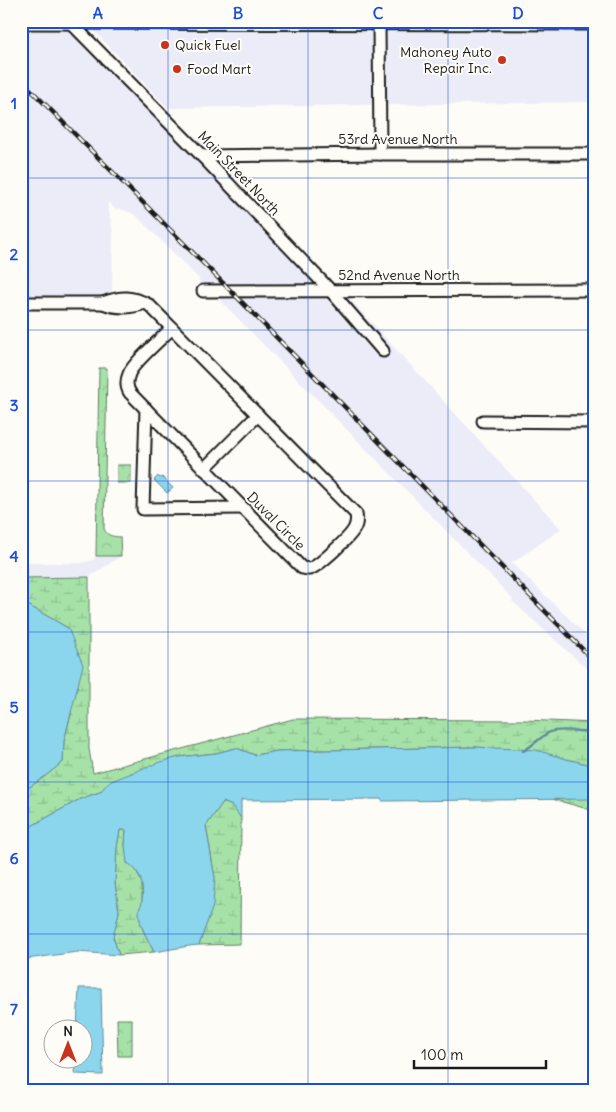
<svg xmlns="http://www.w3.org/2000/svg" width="616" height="1112" viewBox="0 0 616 1112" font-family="Delius,sans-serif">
	<defs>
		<pattern id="forest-crowns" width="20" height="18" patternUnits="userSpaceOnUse" patternTransform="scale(1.25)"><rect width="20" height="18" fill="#a6e2a8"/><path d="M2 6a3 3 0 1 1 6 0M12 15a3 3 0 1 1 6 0" fill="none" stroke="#8ec190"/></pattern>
		<pattern id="wetland-marsh" width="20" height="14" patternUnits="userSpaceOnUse" patternTransform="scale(1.25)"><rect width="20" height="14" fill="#a6e2a8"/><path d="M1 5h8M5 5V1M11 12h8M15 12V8" fill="none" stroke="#8ec190"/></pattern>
	</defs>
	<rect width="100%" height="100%" fill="#fdfcf7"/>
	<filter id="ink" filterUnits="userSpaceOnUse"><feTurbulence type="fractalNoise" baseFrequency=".02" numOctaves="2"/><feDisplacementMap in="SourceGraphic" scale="10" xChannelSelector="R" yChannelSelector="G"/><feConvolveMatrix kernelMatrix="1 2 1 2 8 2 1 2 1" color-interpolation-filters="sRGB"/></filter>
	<g filter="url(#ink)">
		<g fill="#ebecf7">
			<polygon points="21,26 67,26 197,158 197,161 200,161 319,285 199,286 199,279 136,215 118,208 116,210 107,201 113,233 112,292 113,294 103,298 100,297 100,298 21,298"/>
			<polygon points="93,26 374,27 375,105 168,108 96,33"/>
			<polygon points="384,27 595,27 595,102 384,105"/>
			<polygon points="328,295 383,358 389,351 341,295 346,295 561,529 512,563 595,644 595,676 512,601 513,599 216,296"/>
			<polygon points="96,556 121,556 89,577 21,578 21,563 81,563 93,560"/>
		</g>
		<g fill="url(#forest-crowns)" stroke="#617f62">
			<path d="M99,368h8l-3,161c4,8 9,7 16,8l1,19h-25z"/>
			<rect x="117" y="465" width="14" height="18"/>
			<polygon points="117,1019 132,1019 132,1056 118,1056"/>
		</g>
		<g fill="url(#wetland-marsh)" stroke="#617f62">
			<path d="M89,577v172l4,24 200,-54 231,1 71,3v88l-43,-12 39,-1 1,-33c-39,-9 -77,-15 -116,-18l-199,4 -22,4 -19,-7 -20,5 -37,4 -69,25 -10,10 -20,7 -59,33v-39l23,-16 19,-15 1,-21 7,-27 -3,-86 -42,-24 -5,-1v-25z"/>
			<polygon points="223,802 232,806 241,818 240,944 199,945 205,927 215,878 206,826"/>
			<polygon points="120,830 126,830 125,846 142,883 142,903 140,918 143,930 154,952 119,955 113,937 119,912 115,883 117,847"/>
		</g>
		<g fill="#8cd6ed" stroke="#5f8c99">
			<polygon points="158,476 160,478 162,477 173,488 167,493 154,480"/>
			<polygon points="21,603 26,604 68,628 83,665 64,741 63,762 44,777 21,793"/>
			<path d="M476,747l60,3 30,9 26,6 -1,34 -209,2 -1,-2 -140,1v18l-9,-12 -9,-4 -17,24 9,52 -2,28 -14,39 -10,1 -35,6c-6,-13 -15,-26 -15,-40 0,-4 3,-7 3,-11 2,-15 -1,-31 -15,-38l-2,-17 1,-16h-6l-3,17 -2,36 4,29 -6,25 6,18 -42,-3 -43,6 -13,1v-127l59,-33 20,-7 9,-10 48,-19 22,-6 37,-4 20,-5 19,7 22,-4z"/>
			<polygon points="79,988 101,988 103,1075 75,1074 76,1060 82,1060 82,1030 77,1029"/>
		</g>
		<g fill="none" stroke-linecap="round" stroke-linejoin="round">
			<path stroke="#5f8c99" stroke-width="2.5" d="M523,751c10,-5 17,-14 27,-19 8,-4 34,0 45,0"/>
			<defs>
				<g id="minor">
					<polyline points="69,21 202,156 330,290 383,351"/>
					<polyline points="379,21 380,154"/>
					<polyline points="202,156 380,154 595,154"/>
					<polyline points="203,291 595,290"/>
					<path d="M21,303h82c15,6 28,5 42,0"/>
					<path d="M103,303c18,-7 29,-7 46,2l207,209c1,5 1,10 -2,15 -4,8 -37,39 -45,40 -1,0 -6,-1 -7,-1l-172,-175c-4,-6 -4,-12 -1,-19 3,-10 34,-37 43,-46"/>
					<polyline points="146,409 143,509 243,508"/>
					<polyline points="483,421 595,422"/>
					<polyline points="204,469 258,415"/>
				</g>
				<polyline id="major" points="21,21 595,22"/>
			</defs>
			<use href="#minor" stroke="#1c1c1c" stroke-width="15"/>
			<use href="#major" stroke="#1c1c1c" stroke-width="19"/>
			<use href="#minor" stroke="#fdfcf7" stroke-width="11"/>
			<use href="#major" stroke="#fdfcf7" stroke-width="15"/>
			<defs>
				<polyline id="rail" points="21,80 230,290 595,662"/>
			</defs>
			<use href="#rail" stroke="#1c1c1c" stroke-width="4.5"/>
			<use href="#rail" stroke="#fdfcf7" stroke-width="2.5" stroke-dasharray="8" stroke-linecap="butt"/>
		</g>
	</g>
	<path fill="none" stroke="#1d4ed8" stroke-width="1" stroke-opacity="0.55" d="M168,21v1070M308,21v1070M448,21v1070M21,178h574M21,330h574M21,481h574M21,632h574M21,782h574M21,934h574"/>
	<g fill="#c8321e" stroke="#fdfcf7" stroke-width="2">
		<circle cx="165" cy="45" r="5"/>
		<circle cx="502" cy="60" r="5"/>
		<circle cx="177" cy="69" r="5"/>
	</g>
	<g text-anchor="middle" stroke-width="4" stroke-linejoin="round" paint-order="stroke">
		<g font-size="14" fill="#1c1c1c" stroke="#fdfcf7" text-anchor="start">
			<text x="175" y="50">Quick Fuel</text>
			<text x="492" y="57" text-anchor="end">Mahoney Auto<tspan x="492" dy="16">Repair Inc.</tspan></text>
			<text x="187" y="74">Food Mart</text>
		</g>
		<g font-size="14" fill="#1c1c1c" stroke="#fdfcf7">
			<text x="398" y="144">53rd Avenue North</text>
			<text transform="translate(239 173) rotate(46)" y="5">Main Street North</text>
			<text x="399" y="280">52nd Avenue North</text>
			<text transform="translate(276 521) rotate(45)" y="5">Duval Circle</text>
		</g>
	</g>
	<rect width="616" height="1112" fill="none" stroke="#fdfcf7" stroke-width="55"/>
	<g transform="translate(68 1044)"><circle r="24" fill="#fdfcf7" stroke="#a3a29f"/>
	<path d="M0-4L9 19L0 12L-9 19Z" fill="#c8321e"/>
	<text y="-8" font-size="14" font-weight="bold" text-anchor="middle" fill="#1c1c1c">N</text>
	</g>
	<path d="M414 1060v8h132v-8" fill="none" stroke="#1c1c1c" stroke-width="2.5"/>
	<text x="421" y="1060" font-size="15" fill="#1c1c1c" stroke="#fdfcf7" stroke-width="4" paint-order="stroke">100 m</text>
	<rect x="28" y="28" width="560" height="1056" fill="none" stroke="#1d4ed8" stroke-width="2"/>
	<g font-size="16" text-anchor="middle" font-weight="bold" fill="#1d4ed8">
		<text x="98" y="19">A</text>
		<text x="238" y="19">B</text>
		<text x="378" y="19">C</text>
		<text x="518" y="19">D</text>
		<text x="14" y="109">1</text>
		<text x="14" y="260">2</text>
		<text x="14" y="411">3</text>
		<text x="14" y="562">4</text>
		<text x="14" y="713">5</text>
		<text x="14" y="864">6</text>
		<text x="14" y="1015">7</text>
	</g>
</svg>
